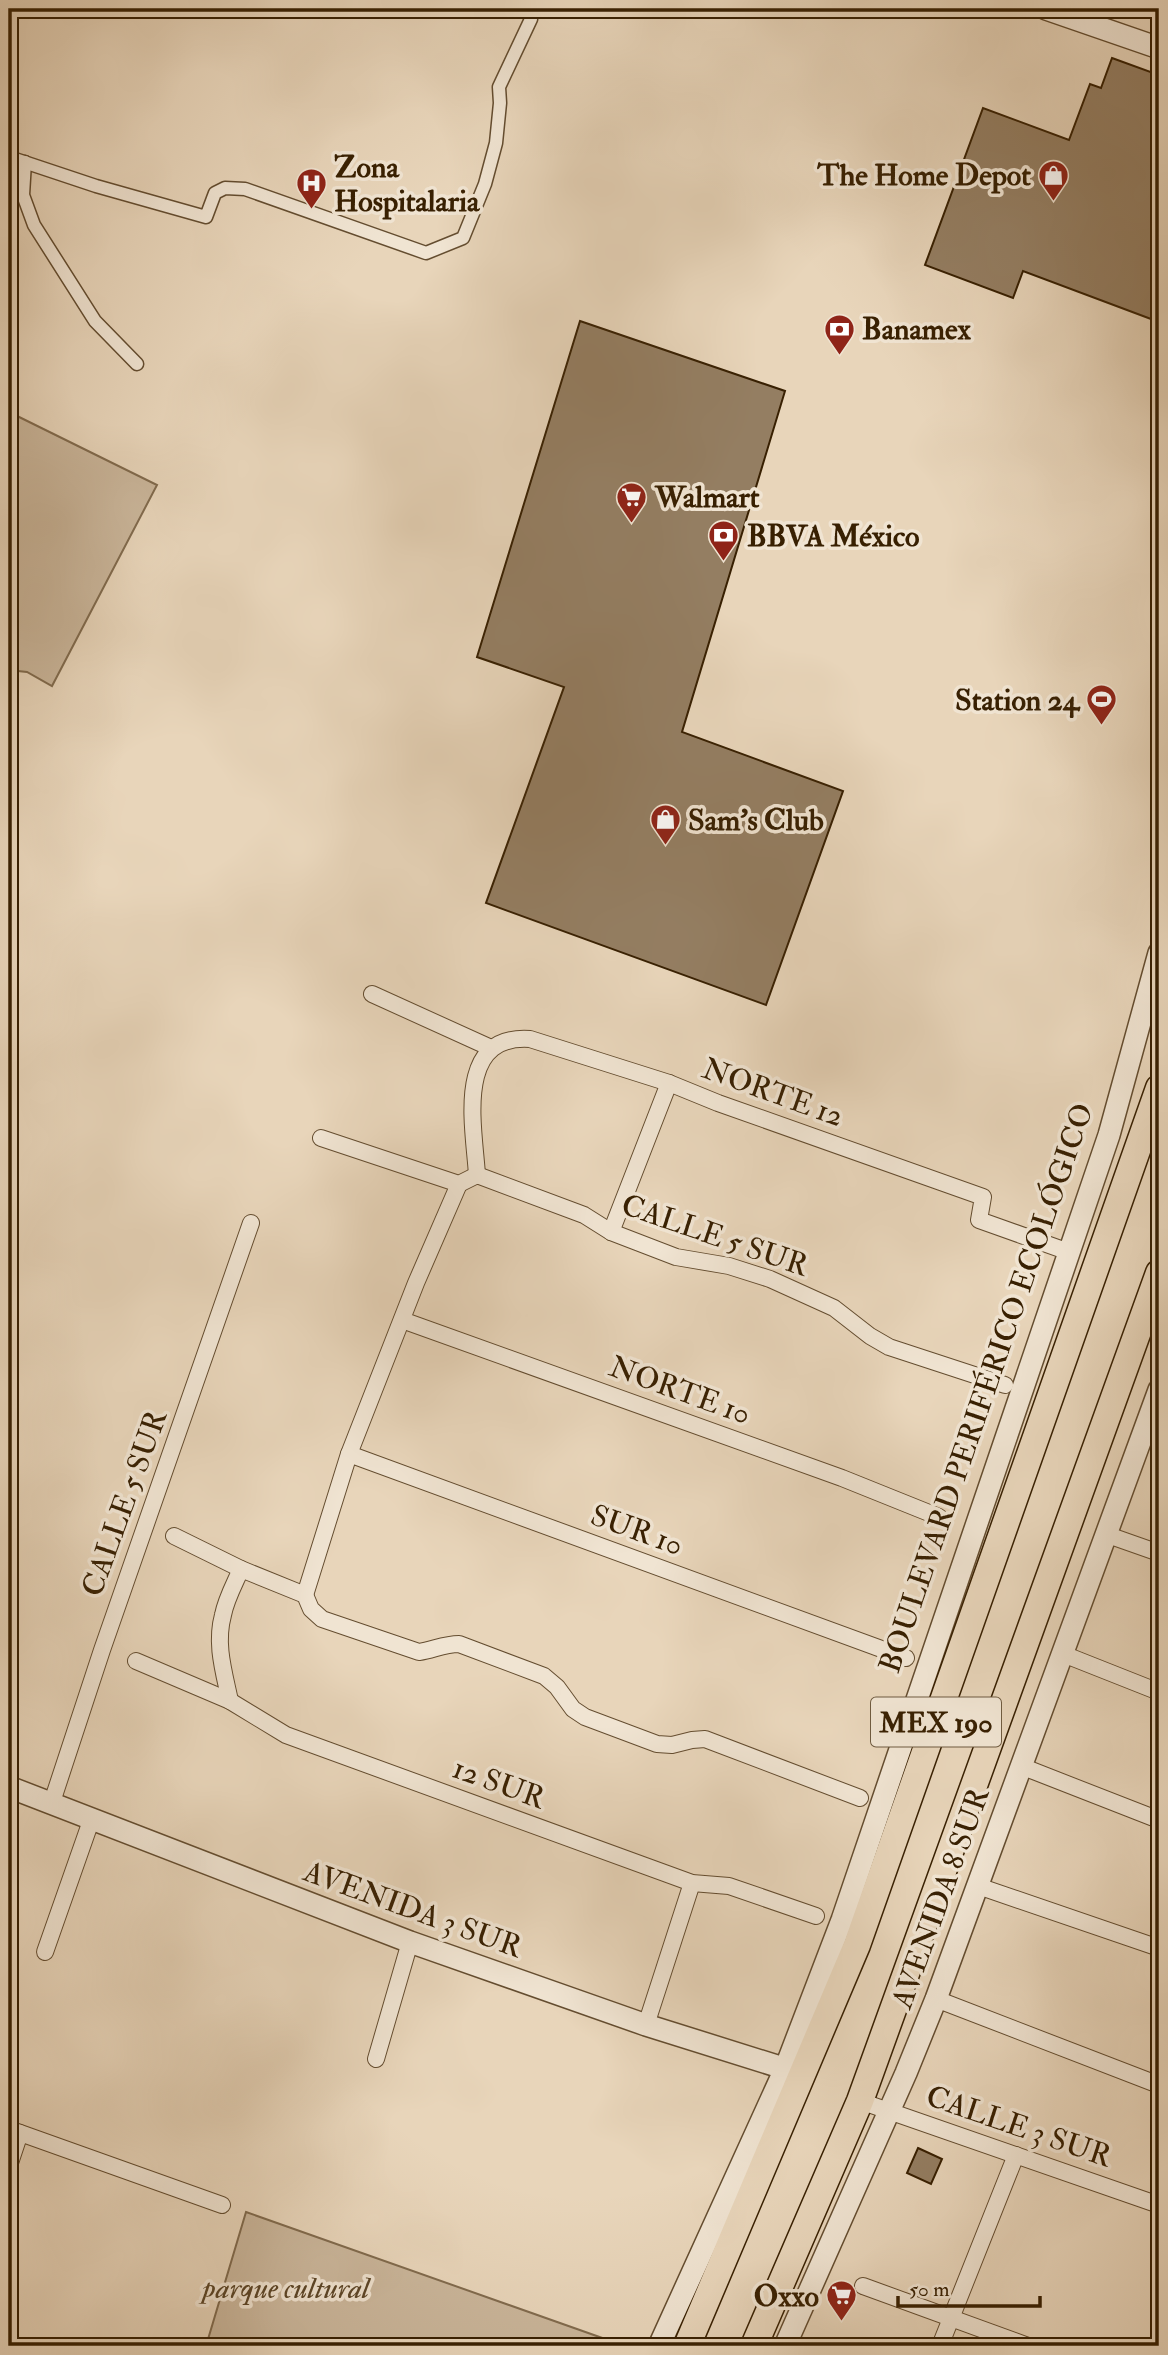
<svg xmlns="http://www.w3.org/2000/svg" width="1168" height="2355" viewBox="0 0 1168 2355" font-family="'IM FELL Double Pica',serif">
	<rect width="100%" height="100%" fill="#e8d5ba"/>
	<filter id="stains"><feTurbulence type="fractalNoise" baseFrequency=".00286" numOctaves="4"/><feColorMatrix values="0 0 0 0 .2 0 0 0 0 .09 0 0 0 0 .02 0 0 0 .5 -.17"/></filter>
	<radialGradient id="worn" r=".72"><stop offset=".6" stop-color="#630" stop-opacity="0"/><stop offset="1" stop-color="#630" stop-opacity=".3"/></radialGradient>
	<g fill="#cab69b" stroke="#816b4e" stroke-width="2">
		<polygon points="9,412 157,485 52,686 27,672 9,670"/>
		<polygon points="246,2212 625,2346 206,2346"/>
	</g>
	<g fill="#947e62" stroke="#382002" stroke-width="2">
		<polygon points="1112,58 1159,75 1153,96 1159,98 1159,322 1023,271 1013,298 925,265 983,108 1069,140 1090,84 1101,88"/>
		<polygon points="580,321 785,391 682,732 843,791 766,1005 486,903 564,687 477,657"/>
		<polygon points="918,2148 942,2159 931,2184 907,2173"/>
	</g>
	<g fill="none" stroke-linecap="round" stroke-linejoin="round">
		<defs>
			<g id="pedestrian">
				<polyline points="9,157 96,186 206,217 215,193 225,188 245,189 426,253 463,238 485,184 496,143 500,103 499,87 531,19 531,9"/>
				<polyline points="25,162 23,195 34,225 95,321 137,364"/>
			</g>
			<g id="minor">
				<polyline points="1144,9 1145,9"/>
				<polyline points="372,994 491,1048"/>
				<polyline points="321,1138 459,1184 477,1175 584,1215 611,1232 676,1257 729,1266 770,1279 834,1308 870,1336 889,1347 1005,1385"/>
				<path d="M477,1175c-3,-48 -23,-141 53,-136l139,44 49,20 265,94 -4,23 90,32"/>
				<polyline points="611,1232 669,1083"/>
				<polyline points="402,1320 842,1478 939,1517"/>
				<polyline points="349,1454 906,1658"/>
				<polyline points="1105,1534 1159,1553"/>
				<path d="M174,1536l67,33 64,26 6,14 11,10 97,33c14,-2 25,-8 40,-8l85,32 13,11 16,22 12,8 72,27 15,1 20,-5 13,-1 155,59"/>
				<polyline points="305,1595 349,1454 416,1283 459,1184"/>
				<polyline points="1063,1654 1159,1692"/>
				<polyline points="136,1661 230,1701 286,1735 692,1883 729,1886 816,1916"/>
				<path d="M230,1701c-6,-29 -15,-57 -7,-86 3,-16 12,-32 18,-46"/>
				<polyline points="1031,1770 1159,1820"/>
				<polyline points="52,1802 102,1650 251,1223"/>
				<polyline points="978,1886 1159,1948"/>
				<polyline points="45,1952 92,1818"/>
				<polyline points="936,1999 1159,2085"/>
				<polyline points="646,2025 692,1883"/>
				<polyline points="376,2059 410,1942"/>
				<polyline points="860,2101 1159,2205"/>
				<polyline points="9,2129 222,2205"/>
				<polyline points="9,2166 20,2133"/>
				<polyline points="863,2286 1028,2346"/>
				<polyline points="940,2346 1016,2155"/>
			</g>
			<g id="tertiary">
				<polyline points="1046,9 1159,48"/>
				<polyline points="9,1787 410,1942 646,2025 796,2072"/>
				<polyline points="659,2346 785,2069 842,1920 1109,1135 1159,953"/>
				<polyline points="785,2346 906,2073 936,1999 1159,1390"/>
			</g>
			<g id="trunk">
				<polyline points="687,2346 857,1945 1159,1088"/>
				<polyline points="754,2346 860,2101 1159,1273"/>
			</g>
		</defs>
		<use href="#pedestrian" stroke="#644d30" stroke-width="15"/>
		<use href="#minor" stroke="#644d30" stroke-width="18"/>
		<use href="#tertiary" stroke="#644d30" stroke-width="24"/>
		<use href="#trunk" stroke="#382002" stroke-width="29"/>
		<use href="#pedestrian" stroke="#f0e4d2" stroke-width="12"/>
		<use href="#minor" stroke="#f0e4d2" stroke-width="16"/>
		<use href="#tertiary" stroke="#f0e4d2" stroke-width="21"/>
		<use href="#trunk" stroke="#e8d5ba" stroke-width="26"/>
	</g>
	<defs>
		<symbol id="shop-pin" viewBox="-11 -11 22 30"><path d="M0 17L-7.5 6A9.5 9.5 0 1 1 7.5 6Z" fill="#8f2418" stroke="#f0e4d2"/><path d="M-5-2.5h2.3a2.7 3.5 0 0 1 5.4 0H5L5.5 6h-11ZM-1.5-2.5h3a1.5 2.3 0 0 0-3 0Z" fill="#fff"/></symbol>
		<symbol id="hospital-pin" viewBox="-11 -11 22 30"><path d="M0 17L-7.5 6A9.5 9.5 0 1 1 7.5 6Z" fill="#8f2418" stroke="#f0e4d2"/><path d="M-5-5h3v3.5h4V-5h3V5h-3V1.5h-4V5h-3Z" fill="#fff"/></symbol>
		<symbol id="bank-pin" viewBox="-11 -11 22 30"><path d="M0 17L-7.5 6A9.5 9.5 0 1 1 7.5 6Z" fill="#8f2418" stroke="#f0e4d2"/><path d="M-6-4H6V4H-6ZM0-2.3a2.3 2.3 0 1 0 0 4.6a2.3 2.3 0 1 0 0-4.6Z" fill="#fff"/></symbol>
		<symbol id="supermarket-pin" viewBox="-11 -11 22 30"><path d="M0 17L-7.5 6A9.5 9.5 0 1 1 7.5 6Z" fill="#8f2418" stroke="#f0e4d2"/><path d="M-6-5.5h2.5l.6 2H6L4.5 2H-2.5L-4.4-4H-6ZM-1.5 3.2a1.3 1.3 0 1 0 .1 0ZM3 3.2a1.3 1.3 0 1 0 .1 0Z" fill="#fff"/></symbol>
		<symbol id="stadium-pin" viewBox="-11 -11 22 30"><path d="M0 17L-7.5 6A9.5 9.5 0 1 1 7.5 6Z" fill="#8f2418" stroke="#f0e4d2"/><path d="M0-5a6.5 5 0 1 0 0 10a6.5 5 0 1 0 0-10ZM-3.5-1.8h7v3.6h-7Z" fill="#fff"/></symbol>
	</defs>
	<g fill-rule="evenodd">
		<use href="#shop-pin" x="1036" y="158" width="35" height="47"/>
		<use href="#hospital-pin" x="294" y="166" width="35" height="47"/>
		<use href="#bank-pin" x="822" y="312" width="35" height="47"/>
		<use href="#supermarket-pin" x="614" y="480" width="35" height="47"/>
		<use href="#bank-pin" x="706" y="518" width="35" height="47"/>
		<use href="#stadium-pin" x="1084" y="682" width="35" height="47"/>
		<use href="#shop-pin" x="648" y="802" width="35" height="47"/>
		<use href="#supermarket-pin" x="824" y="2278" width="35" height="47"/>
	</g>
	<g text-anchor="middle" stroke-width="7" stroke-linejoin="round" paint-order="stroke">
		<rect fill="#f0e4d2" stroke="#6f5b40" stroke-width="2" x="871" y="1697.5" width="130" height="49" rx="5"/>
		<g font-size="28" font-weight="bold" fill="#382002">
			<text x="936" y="1732">MEX 190</text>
		</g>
		<g font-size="30" font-weight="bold" fill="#382002" stroke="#f0e4d2" text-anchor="start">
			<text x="334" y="177">Zona<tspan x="334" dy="34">Hospitalaria</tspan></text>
			<text x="1031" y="185" text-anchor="end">The Home Depot</text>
			<text x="862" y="339">Banamex</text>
			<text x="655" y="507">Walmart</text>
			<text x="747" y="546">BBVA México</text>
			<text x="1079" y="710" text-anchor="end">Station 24</text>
			<text x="688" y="830">Sam's Club</text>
			<text x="819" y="2306" text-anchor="end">Oxxo</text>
		</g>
		<g font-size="30" fill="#382002" stroke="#f0e4d2">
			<text transform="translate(773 1092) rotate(20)" y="10">NORTE 12</text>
			<text transform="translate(715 1235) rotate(19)" y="10">CALLE 5 SUR</text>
			<text transform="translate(986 1388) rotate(-71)" y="10">BOULEVARD PERIFÉRICO ECOLÓGICO</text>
			<text transform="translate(680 1390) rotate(20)" y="10">NORTE 10</text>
			<text transform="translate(124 1503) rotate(-70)" y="10">CALLE 5 SUR</text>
			<text transform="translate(637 1530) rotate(20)" y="10">SUR 10</text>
			<text transform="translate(499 1783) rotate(20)" y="10">12 SUR</text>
			<text transform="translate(940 1898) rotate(-70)" y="10">AVENIDA 8 SUR</text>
			<text transform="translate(413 1909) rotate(20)" y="10">AVENIDA 3 SUR</text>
			<text transform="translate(1019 2126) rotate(19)" y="10">CALLE 3 SUR</text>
		</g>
		<g font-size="30" font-style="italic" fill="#5c4628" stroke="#f0e4d2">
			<text x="286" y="2298">parque cultural</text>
		</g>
	</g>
	<rect width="1168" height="2355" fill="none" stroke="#e8d5ba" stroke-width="35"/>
	<rect x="10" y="10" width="1147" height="2334" fill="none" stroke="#382002" stroke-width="3.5"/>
	<rect x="18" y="18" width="1133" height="2320" fill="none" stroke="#382002" stroke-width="2"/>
	<path d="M898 2296v10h142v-10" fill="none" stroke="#382002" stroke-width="3.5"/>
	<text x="909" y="2296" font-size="21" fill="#382002" stroke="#f0e4d2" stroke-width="5" paint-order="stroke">50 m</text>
	<rect width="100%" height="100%" filter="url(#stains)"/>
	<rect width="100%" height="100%" fill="url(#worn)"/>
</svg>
